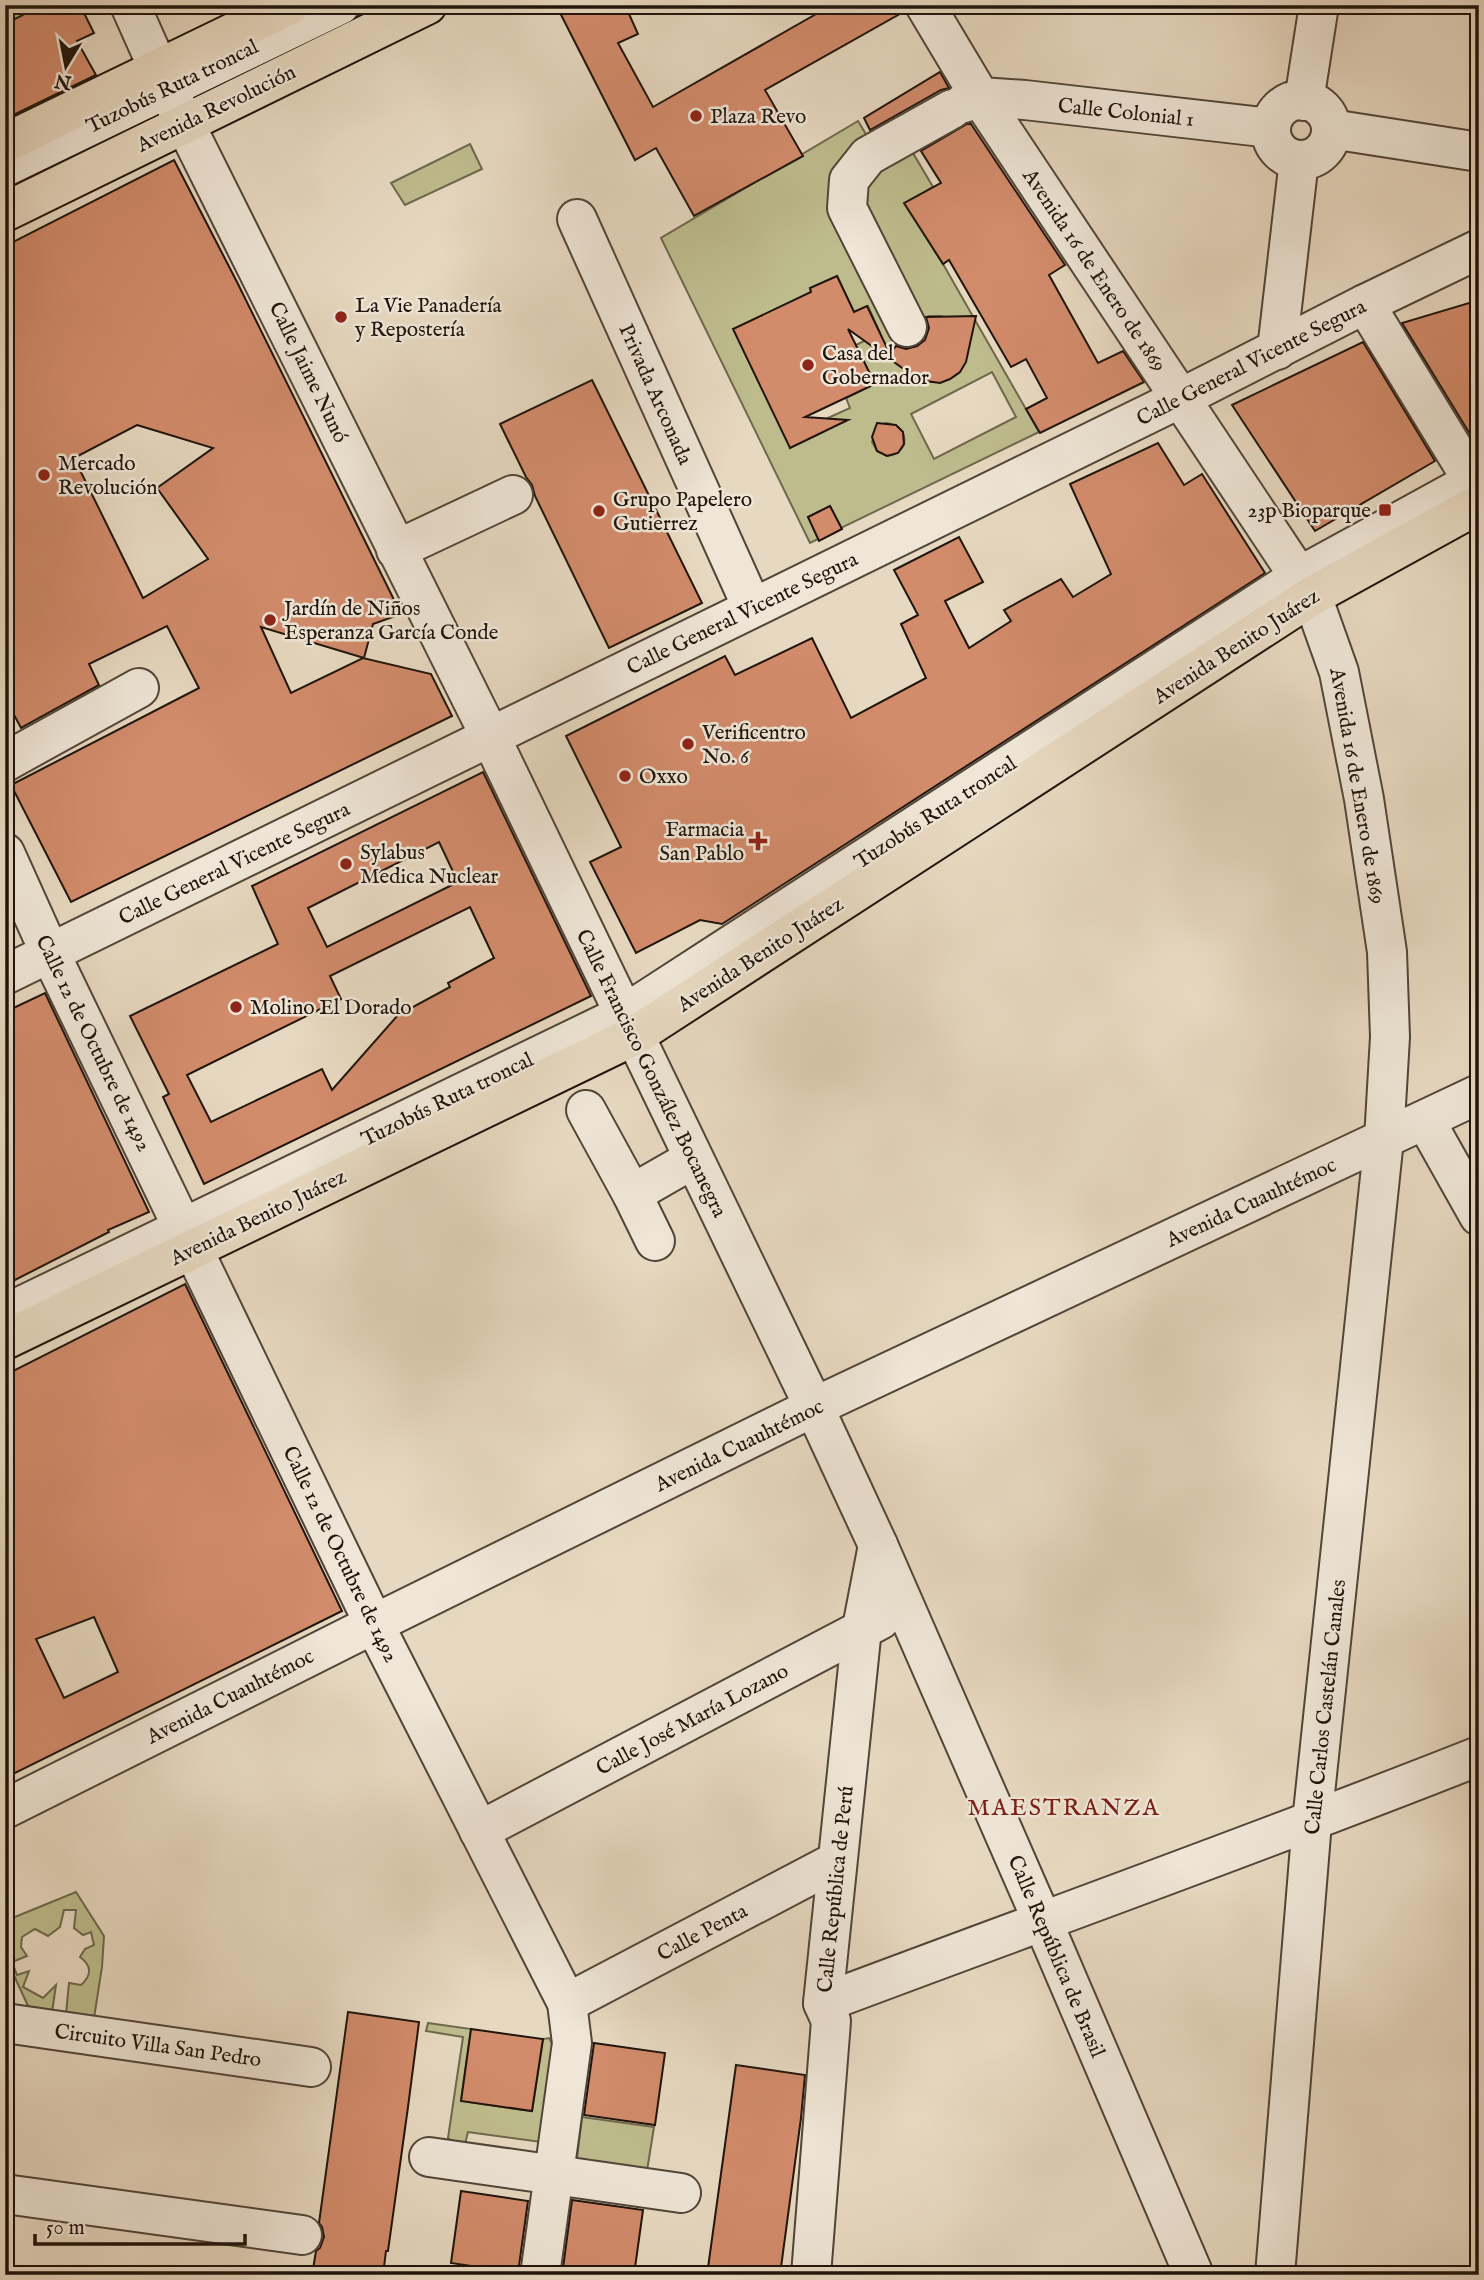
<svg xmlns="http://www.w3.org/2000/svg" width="1484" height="2280" viewBox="0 0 1484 2280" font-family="'IM FELL English',serif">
	<rect width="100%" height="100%" fill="#e7d9c1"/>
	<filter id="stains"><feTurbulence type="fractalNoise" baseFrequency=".00286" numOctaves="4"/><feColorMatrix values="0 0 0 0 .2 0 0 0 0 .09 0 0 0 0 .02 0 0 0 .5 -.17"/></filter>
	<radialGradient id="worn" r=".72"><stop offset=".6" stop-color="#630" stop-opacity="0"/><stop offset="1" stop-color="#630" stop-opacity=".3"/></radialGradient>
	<g fill="#bebc8d" stroke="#6e684c" stroke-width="2" fill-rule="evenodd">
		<polygon points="5,5 48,5 5,24"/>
		<path d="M858,121l12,20 -12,53 49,-51 26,44 -28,16 38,61 96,168 -229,111 -149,-305zM837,276l17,36 14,-6 12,27 -24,12 18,39 -28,14 4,10 -31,14 4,10 -33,16 21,-156 -1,-4zM929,316h12l11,4 8,52c-14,11 -24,12 -41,8l-19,-25c0,-20 10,-33 29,-39zM992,372l24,45 -82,42 -23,-45zM886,423c24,3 25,30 1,33l-10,-5 -5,-9 5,-14zM830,506l10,19 -23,11 -9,-19z"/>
		<polygon points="470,144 482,169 405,205 391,183"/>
		<path d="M76,1892l28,44 -2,31 -8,51 -28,-4 3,-31 12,2c11,-10 11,-19 -1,-28l5,-8 9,-4 -3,-13 -8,3 -9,-7 2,-18h-12l-4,17 -12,9 -13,-7 -13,8 -1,10 6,9 -15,6 5,13 12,-4 -6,16 20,11 13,-13 -4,27 -23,-4 -24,-52v-35z"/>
		<polygon points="428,2023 471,2029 461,2101 532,2111 543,2039 549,2038 555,2049 541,2142 468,2132 465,2144 453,2143 448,2138 463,2037 426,2031"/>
		<polygon points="582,2117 654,2127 646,2177 576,2167"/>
	</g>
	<g fill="#d28b6b" stroke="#1f140c" stroke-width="2" fill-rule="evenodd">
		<polygon points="42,5 80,5 94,33 77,41 96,75 5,119 5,24"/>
		<polygon points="556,5 625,5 638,34 618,43 653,107 832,5 903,5 905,11 765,90 803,156 694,216 656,148 635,160"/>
		<polygon points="940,72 949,88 941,90 870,130 864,118"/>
		<polygon points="967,124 971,124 1065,265 1049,275 1098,363 1123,351 1144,382 1040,433 1026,409 1047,398 1026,359 1011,367 949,260 943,264 904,203 941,183 921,151"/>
		<path d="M174,160l63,122 164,332 -28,10 -9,34 -103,-31 30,66 72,-35 68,16 21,42 -381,186 -60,-117 188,-97 -32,-62 -78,38 10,21 -78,43 -16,-30v-452zM137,425l76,23 -56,40 51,71 -65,39 -69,-140z"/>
		<polygon points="837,276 854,312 867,306 890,354 896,346 906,349 917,346 925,340 929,328 926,317 976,316 966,362 960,372 950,379 940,383 919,380 848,329 875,384 805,417 848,420 790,448 733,329 811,292 810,288"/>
		<polygon points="1479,300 1479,436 1473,439 1402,323"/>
		<polygon points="1363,342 1435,461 1315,531 1232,405"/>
		<polygon points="592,380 702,603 609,648 535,496 532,485 526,477 500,424"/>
		<polygon points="877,423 896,425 903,432 904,444 898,453 887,456 877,451 872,437"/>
		<polygon points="1158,443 1184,485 1202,474 1265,573 722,924 700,920 636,953 590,862 621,847 566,736 725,656 735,675 812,638 851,718 926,678 901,624 918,615 894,570 959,537 983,582 945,601 969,648 1011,621 1004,610 1061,579 1073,597 1111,574 1070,484"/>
		<polygon points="830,506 842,529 819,541 808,517"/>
		<path d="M483,772l108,224 -387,188 -41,-87 6,-3 -39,-78 148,-72 -26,-58zM439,842l19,40 -131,65 -19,-39zM470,907l24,51 -46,25 2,4 -52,28 -66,75 -10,-21 -111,53 -24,-47 154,-76 -11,-23z"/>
		<polygon points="45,993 149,1212 108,1230 109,1232 5,1285 5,1012"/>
		<path d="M185,1284l157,327 -337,167v-403zM94,1617l24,55 -54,26 -28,-59z"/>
		<polygon points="348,2012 419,2022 408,2107 388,2251 386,2251 383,2275 312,2275 316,2251 320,2248 324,2237 322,2227 319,2223"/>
		<polygon points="471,2029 543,2039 532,2111 461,2101"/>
		<polygon points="594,2043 665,2053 655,2125 584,2115"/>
		<polygon points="736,2065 805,2075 801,2118 780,2275 707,2275"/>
		<polygon points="461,2191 528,2201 518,2273 451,2263"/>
		<polygon points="572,2200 643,2210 634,2275 611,2275 563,2268"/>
	</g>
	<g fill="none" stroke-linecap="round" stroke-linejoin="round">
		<defs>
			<g id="minor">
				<polyline points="130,5 167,88 491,738 814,1407 878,1545 1042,1920 1194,2275"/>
				<polyline points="925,5 980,97 1312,596 1339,672 1364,799 1387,952 1390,1037 1384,1139 1312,1822 1275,2275"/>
				<circle cx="1301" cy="130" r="30"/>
				<polyline points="1304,101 1319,5"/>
				<polyline points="964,103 980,97 1025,100 1271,128"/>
				<polyline points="1331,129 1479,152"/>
				<polyline points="5,167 340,5"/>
				<polyline points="577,219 752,607"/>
				<polyline points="1365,304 1479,491"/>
				<polyline points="907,327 847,208 849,180 868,156 952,109"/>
				<polyline points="1277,350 1299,160"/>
				<polyline points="396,550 513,495"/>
				<polyline points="5,762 139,688"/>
				<polyline points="5,853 50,953 374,1624 567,2003 572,2043 540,2275"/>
				<polyline points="5,975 1181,398 1365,304 1479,249"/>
				<polyline points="586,1110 632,1194 655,1241"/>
				<polyline points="1425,1120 1479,1216"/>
				<polyline points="632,1194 693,1159"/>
				<polyline points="5,1314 623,1015 1300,576 1479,478"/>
				<polyline points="5,1809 374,1624 814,1407 1479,1094"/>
				<polyline points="479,1831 880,1620"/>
				<polyline points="567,2003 837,1861"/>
				<path d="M823,2003c218,-82 439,-161 656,-247"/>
				<polyline points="5,2023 311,2067"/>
				<polyline points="429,2157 681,2193"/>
				<polyline points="5,2194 302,2235"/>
				<polyline points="811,2275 831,2021 823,2003 862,1628 878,1545"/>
			</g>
			<g id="major">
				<polyline points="5,143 290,5"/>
				<polyline points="5,212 427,5"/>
				<polyline points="5,1340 634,1036 1312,596 1479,504"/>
			</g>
		</defs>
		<use href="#minor" stroke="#514539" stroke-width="42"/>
		<use href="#major" stroke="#1f140c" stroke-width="42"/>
		<use href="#minor" stroke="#efe6d7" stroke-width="38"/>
		<use href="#major" stroke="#e7d9c1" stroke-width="38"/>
	</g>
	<g fill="#8f2418" stroke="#efe6d7" stroke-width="2.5">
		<circle cx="696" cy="116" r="7"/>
		<circle cx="341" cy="317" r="7"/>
		<circle cx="808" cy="365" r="7"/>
		<circle cx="44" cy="475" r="7"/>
		<rect x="1378" y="503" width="14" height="14" rx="3.5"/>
		<circle cx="599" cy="511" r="7"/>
		<circle cx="270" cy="620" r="7"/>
		<circle cx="688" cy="744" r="7"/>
		<circle cx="625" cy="776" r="7"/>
		<path d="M754.5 830.5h7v7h7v7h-7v7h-7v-7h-7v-7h7z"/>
		<circle cx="346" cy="864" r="7"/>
		<circle cx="236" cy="1007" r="7"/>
	</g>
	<g text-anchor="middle" stroke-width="5" stroke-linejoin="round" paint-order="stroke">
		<g font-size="21" fill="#1f140c" stroke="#efe6d7">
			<text transform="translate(172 86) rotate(-26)" y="7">Tuzobús Ruta troncal</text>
			<text transform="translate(216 108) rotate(-26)" y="7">Avenida Revolución</text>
			<text transform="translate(1126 112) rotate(6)" y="7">Calle Colonial 1</text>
			<text transform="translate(1095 270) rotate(56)" y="7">Avenida 16 de Enero de 1869</text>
			<text transform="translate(1251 362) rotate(-27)" y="7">Calle General Vicente Segura</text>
			<text transform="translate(309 372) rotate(64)" y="7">Calle Jaime Nunó</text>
			<text transform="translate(656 394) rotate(66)" y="7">Privada Arconada</text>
			<text transform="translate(742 613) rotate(-26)" y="7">Calle General Vicente Segura</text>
			<text transform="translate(1236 646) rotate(-33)" y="7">Avenida Benito Juárez</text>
			<text transform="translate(1358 786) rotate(80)" y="7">Avenida 16 de Enero de 1869</text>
			<text transform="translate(935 812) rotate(-33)" y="7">Tuzobús Ruta troncal</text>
			<text transform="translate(234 863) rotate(-26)" y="7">Calle General Vicente Segura</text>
			<text transform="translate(760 954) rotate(-33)" y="7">Avenida Benito Juárez</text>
			<text transform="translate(94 1043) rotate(64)" y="7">Calle 12 de Octubre de 1492</text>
			<text transform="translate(652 1073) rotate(64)" y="7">Calle Francisco González Bocanegra</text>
			<text transform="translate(447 1099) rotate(-26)" y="7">Tuzobús Ruta troncal</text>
			<text transform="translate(1251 1202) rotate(-25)" y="7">Avenida Cuauhtémoc</text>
			<text transform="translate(258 1217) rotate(-26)" y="7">Avenida Benito Juárez</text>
			<text transform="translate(739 1445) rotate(-26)" y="7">Avenida Cuauhtémoc</text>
			<text transform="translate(341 1554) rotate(64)" y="7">Calle 12 de Octubre de 1492</text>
			<text transform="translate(230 1696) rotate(-27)" y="7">Avenida Cuauhtémoc</text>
			<text transform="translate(1325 1707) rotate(-84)" y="7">Calle Carlos Castelán Canales</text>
			<text transform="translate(692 1719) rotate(-28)" y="7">Calle José María Lozano</text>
			<text transform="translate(835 1889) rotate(-84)" y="7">Calle República de Perú</text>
			<text transform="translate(702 1932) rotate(-28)" y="7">Calle Penta</text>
			<text transform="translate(1057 1956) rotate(67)" y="7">Calle República de Brasil</text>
			<text transform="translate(158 2045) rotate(8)" y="7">Circuito Villa San Pedro</text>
		</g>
		<g font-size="21" fill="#1f140c" stroke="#efe6d7" text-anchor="start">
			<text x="710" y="123">Plaza Revo</text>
			<text x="355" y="312">La Vie Panadería<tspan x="355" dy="24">y Repostería</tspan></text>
			<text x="822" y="360">Casa del<tspan x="822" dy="24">Gobernador</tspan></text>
			<text x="58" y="470">Mercado<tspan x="58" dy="24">Revolución</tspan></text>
			<text x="613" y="506">Grupo Papelero<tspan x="613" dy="24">Gutierrez</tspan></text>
			<text x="1371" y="517" text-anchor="end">23p Bioparque</text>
			<text x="284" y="615">Jardín de Niños<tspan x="284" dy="24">Esperanza García Conde</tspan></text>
			<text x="702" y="739">Verificentro<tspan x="702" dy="24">No. 6</tspan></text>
			<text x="639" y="783">Oxxo</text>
			<text x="744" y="836" text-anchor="end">Farmacia<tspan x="744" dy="24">San Pablo</tspan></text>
			<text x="360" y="859">Sylabus<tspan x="360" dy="24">Medica Nuclear</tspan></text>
			<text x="250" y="1014">Molino El Dorado</text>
		</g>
		<g font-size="24" letter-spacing="2" fill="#7a1f14" stroke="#efe6d7">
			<text x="1064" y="1815">MAESTRANZA</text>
		</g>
	</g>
	<rect width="1484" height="2280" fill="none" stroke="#e7d9c1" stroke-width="28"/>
	<rect x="7" y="7" width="1470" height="2266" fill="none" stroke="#1f140c" stroke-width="3.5"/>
	<rect x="14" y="14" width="1456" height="2252" fill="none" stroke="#1f140c" stroke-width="2"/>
	<g transform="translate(66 66) rotate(190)" stroke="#efe6d7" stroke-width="5" paint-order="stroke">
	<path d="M0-5L12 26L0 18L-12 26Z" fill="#1f140c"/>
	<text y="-10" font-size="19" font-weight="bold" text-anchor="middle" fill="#1f140c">N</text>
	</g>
	<path d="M35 2234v10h210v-10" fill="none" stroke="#1f140c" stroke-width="3.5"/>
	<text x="46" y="2234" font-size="21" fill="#1f140c" stroke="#efe6d7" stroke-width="5" paint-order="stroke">50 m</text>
	<rect width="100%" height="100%" filter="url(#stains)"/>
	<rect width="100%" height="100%" fill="url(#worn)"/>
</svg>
